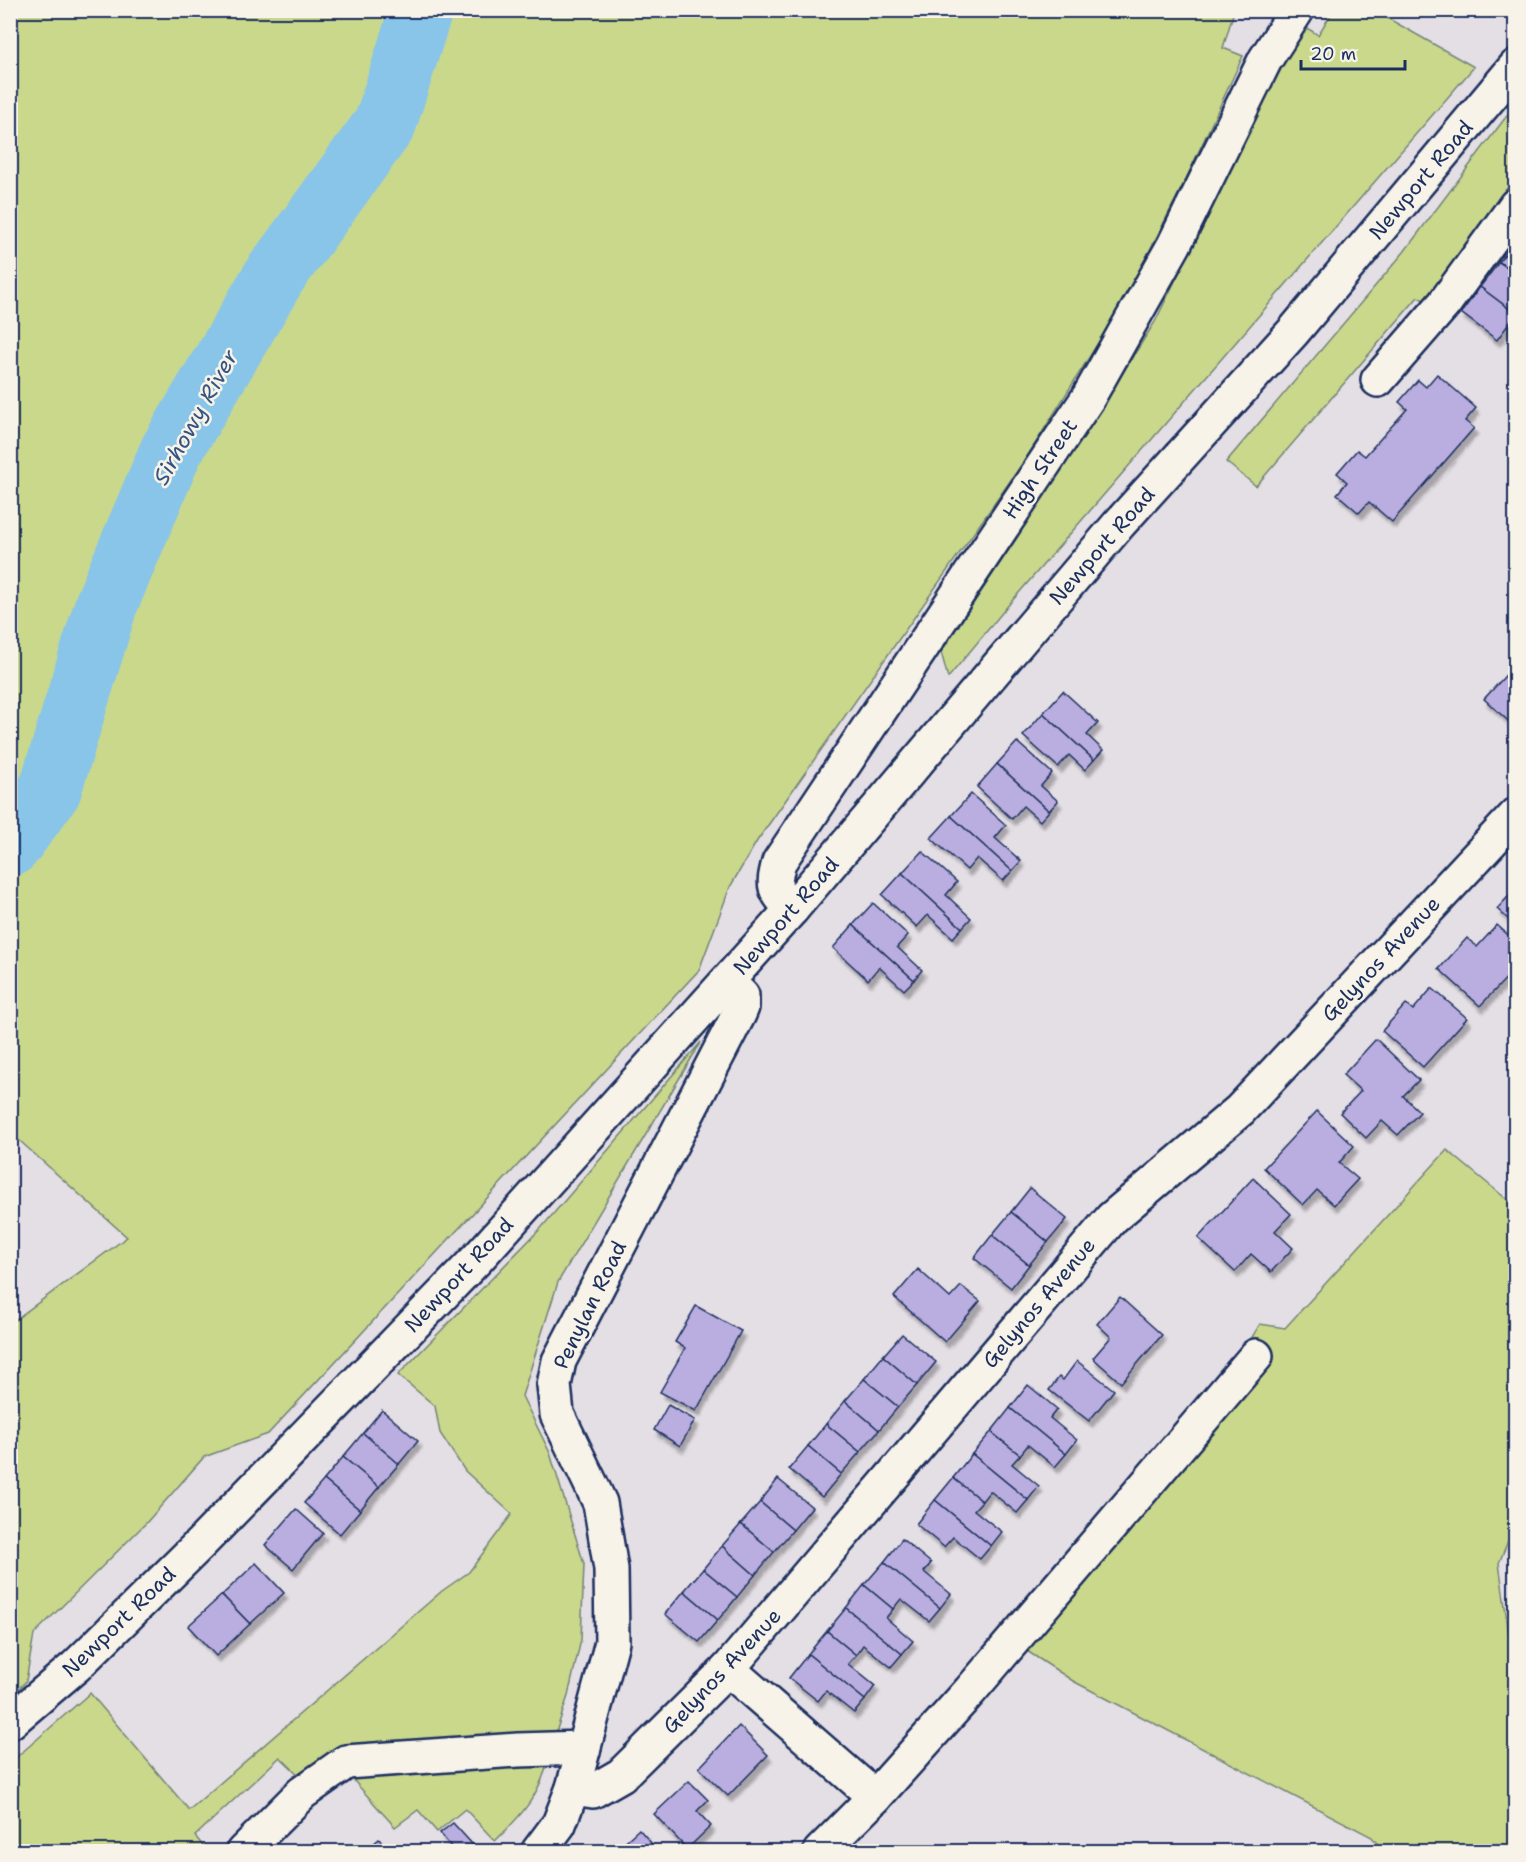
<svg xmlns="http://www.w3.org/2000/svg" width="1526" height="1862" viewBox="0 0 1526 1862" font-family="'Shantell Sans',sans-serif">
	<defs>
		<filter id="shadow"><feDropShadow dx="3.5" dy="6" stdDeviation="1.5" flood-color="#0004"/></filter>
	</defs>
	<rect width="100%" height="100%" fill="#e4dee5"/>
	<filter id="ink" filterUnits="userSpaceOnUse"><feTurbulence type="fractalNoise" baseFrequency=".0167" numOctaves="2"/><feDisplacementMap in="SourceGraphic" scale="12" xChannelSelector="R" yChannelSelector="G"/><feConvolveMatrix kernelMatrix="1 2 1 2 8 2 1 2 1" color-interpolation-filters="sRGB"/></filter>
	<g filter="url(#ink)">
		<g fill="#cad88c" stroke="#728475" stroke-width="1.5">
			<polygon points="11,11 1234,11 1223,48 1243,56 1185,181 1123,303 1025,460 757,841 730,887 699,970 268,1434 204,1457 147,1522 34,1634 26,1681 11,1697 11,1323 127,1237 11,1133"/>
			<polygon points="1333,11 1375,11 1474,67 1011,602 948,678 941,652 1063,467 1155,322 1278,71 1307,28 1318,35"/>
			<polygon points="1515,105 1515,179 1426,301 1418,297 1256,486 1226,462 1404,252"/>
			<polygon points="701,1042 558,1282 522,1396 550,1453 584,1564 581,1640 568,1696 553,1741 305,1781 280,1757 195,1836 207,1851 11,1852 11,1762 90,1693 189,1810 442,1591 469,1572 512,1514 465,1471 440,1433 435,1406 398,1375 542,1227"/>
			<polygon points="1447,1150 1515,1206 1516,1521 1499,1563 1516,1686 1515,1851 1383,1851 1372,1837 1073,1681 1004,1636 1228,1377 1260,1324 1285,1328"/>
			<path d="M549,1758c-10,38 -26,56 -54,83l-30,-32 -28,23 -19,-22 -23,17 -48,-54z"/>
		</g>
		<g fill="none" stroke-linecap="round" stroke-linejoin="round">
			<polyline stroke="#89c5e9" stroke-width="63" points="10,845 50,790 106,605 171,451 275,275 385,124 421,10"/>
		</g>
		<g fill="#b9aedf" stroke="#1b2f5e" stroke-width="1.5" filter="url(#shadow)">
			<polygon points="1516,239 1516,273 1499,262"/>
			<polygon points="1499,262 1516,273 1516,314 1480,287"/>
			<polygon points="1480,287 1516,314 1497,340 1461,313"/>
			<polygon points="1437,374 1476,408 1465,421 1474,428 1392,522 1369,502 1359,513 1337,494 1347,482 1337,473 1357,450 1365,456 1407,409 1399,402 1418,380 1426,387"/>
			<polygon points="1516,664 1516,728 1484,699"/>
			<polygon points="1063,691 1098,723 1087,735 1103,750 1094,760 1043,713"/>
			<polygon points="1043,713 1094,760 1085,770 1069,755 1058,767 1023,736"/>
			<polygon points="1017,742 1052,773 1041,786 1058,801 1049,811 997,764"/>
			<polygon points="997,764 1049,811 1040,821 1023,806 1012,819 977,787"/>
			<polygon points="971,794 1006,825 995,838 1021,861 1012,871 951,816"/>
			<polygon points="951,816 1012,871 1003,881 977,858 967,870 931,838"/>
			<polygon points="922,851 957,882 946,895 971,918 962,928 902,873"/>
			<polygon points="902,873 962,928 953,938 928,915 917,927 882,895"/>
			<polygon points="1516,888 1516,926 1497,909"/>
			<polygon points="873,903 908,935 897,947 922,970 914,980 853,925"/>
			<polygon points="853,925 914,980 904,990 879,967 868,980 833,948"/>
			<polygon points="1497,925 1516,942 1516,968 1480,1006 1439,969 1467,938 1477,947"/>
			<polygon points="1432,988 1467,1018 1423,1067 1382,1031 1406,1004 1413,1010"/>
			<polygon points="1376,1039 1419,1080 1403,1096 1420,1112 1398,1135 1382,1121 1366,1138 1340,1113 1361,1091 1343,1075"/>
			<polygon points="1317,1111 1354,1146 1339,1163 1358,1179 1334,1205 1317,1190 1303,1205 1264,1168"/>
			<polygon points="1253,1178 1291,1214 1275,1231 1293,1248 1271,1272 1251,1254 1235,1272 1198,1238"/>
			<polygon points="1030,1188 1067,1219 1048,1242 1011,1212"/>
			<polygon points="1011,1212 1048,1242 1029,1265 992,1235"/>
			<polygon points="992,1235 1029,1265 1011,1288 974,1258"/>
			<polygon points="918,1269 950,1298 961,1286 980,1301 945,1342 894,1297"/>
			<polygon points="1120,1297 1162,1335 1121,1383 1093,1358 1111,1337 1097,1324"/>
			<polygon points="696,1306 741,1331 696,1411 660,1392 685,1348 675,1342"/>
			<polygon points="902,1334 936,1362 917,1385 883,1356"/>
			<polygon points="883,1356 917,1385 898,1407 864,1379"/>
			<polygon points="1077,1361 1114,1390 1089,1421 1049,1390 1059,1377 1063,1380"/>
			<polygon points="864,1379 898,1407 879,1430 845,1401"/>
			<polygon points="1028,1385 1057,1409 1050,1418 1077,1440 1066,1454 1010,1408"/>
			<polygon points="845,1401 879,1430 860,1452 826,1424"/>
			<polygon points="668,1405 695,1420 680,1446 654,1430"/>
			<polygon points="1010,1408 1066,1454 1055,1467 1028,1445 1020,1455 991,1432"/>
			<polygon points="382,1410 418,1441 399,1464 363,1433"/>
			<polygon points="826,1424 860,1452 841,1474 808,1446"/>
			<polygon points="991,1432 1020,1455 1012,1464 1039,1486 1028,1500 972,1454"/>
			<polygon points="363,1433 399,1464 379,1487 343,1457"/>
			<polygon points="808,1446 841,1474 822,1497 789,1469"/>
			<polygon points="972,1454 1028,1500 1017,1513 990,1491 982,1501 953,1478"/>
			<polygon points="343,1457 379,1487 360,1510 324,1480"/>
			<polygon points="953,1478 982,1501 974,1510 1002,1532 991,1546 935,1500"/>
			<polygon points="778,1479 812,1507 793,1530 760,1502"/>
			<polygon points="324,1480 360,1510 340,1534 304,1503"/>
			<polygon points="935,1500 991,1546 980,1559 953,1537 944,1547 916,1524"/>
			<polygon points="760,1502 793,1530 774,1552 741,1524"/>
			<polygon points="296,1509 323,1533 293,1569 265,1545"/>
			<polygon points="741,1524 774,1552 755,1575 722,1546"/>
			<polygon points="902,1539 931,1563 924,1572 951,1594 940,1608 884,1562"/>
			<polygon points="722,1546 755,1575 737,1597 703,1569"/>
			<polygon points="884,1562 940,1608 929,1621 901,1599 893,1609 864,1585"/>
			<polygon points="256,1563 284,1593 250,1624 222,1595"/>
			<polygon points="703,1569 737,1597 718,1620 684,1591"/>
			<polygon points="864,1585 893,1609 886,1618 913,1641 902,1654 846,1608"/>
			<polygon points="684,1591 718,1620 699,1642 665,1614"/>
			<polygon points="222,1595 250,1624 216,1656 188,1626"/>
			<polygon points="846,1608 902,1654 891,1667 863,1645 856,1655 827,1631"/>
			<polygon points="827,1631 856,1655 848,1664 875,1686 865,1700 808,1654"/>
			<polygon points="808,1654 865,1700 854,1713 826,1691 818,1701 789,1678"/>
			<polygon points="739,1726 768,1755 728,1796 699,1768"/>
			<polygon points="689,1781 708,1800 697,1811 711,1826 687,1849 654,1814"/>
			<polygon points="453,1823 473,1845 466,1852 455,1852 440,1833"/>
			<polygon points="639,1829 659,1852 619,1852 617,1849"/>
			<polygon points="379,1839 390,1852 367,1852 366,1850"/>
		</g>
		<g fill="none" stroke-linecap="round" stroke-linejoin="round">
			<defs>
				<g id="minor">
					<polyline points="1378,380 1444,304 1516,205"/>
					<path d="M792,909c-18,-19 -20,-21 -13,-47l309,-464 86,-153 91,-185 32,-50"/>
					<polyline points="728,1669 875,1797"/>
					<polyline points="573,1788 593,1791 621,1775 728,1669 1112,1218 1240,1110 1516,815"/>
					<polyline points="243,1852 302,1793 346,1762 518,1750 584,1748"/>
					<polyline points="820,1852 875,1797 970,1691 1256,1356"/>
				</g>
				<g id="major">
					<polyline points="10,1722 76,1666 201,1543 477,1259 792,909 1119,524 1293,332 1516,66"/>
					<polyline points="538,1852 559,1824 573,1788 612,1642 611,1569 600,1503 557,1414 554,1385 559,1361 739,1014 742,1007 742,996 728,982"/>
				</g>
			</defs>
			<use href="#minor" stroke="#1b2f5e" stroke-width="38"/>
			<use href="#major" stroke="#1b2f5e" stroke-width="38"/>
			<use href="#minor" stroke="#f7f3e8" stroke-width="33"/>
			<use href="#major" stroke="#f7f3e8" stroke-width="33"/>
		</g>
	</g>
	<g text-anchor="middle" stroke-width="5" stroke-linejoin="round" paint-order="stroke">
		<g font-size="21" fill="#1b2f5e" stroke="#f7f3e8">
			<text transform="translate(1421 180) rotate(-50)" y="7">Newport Road</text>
			<text transform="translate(1040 469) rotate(-56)" y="7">High Street</text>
			<text transform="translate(1102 546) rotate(-49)" y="7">Newport Road</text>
			<text transform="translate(786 916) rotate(-49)" y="7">Newport Road</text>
			<text transform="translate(1381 959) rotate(-47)" y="7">Gelynos Avenue</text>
			<text transform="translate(459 1275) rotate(-47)" y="7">Newport Road</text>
			<text transform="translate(1039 1303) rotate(-50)" y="7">Gelynos Avenue</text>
			<text transform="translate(590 1305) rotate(-64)" y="7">Penylan Road</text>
			<text transform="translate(119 1622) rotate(-44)" y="7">Newport Road</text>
			<text transform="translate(722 1671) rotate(-47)" y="7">Gelynos Avenue</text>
		</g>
		<g font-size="22" font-style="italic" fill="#365481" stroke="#f7f3e8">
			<text transform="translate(195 417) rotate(-61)" y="8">Sirhowy River</text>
		</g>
	</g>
	<rect width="1526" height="1862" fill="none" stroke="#f7f3e8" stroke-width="36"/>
	<rect x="18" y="18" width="1490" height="1826" fill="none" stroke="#1b2f5e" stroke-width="2" filter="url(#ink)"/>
	<path d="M1301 60v9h104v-9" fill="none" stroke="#1b2f5e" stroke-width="3"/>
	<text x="1310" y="60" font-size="18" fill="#1b2f5e" stroke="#f7f3e8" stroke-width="4.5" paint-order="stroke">20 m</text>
</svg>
